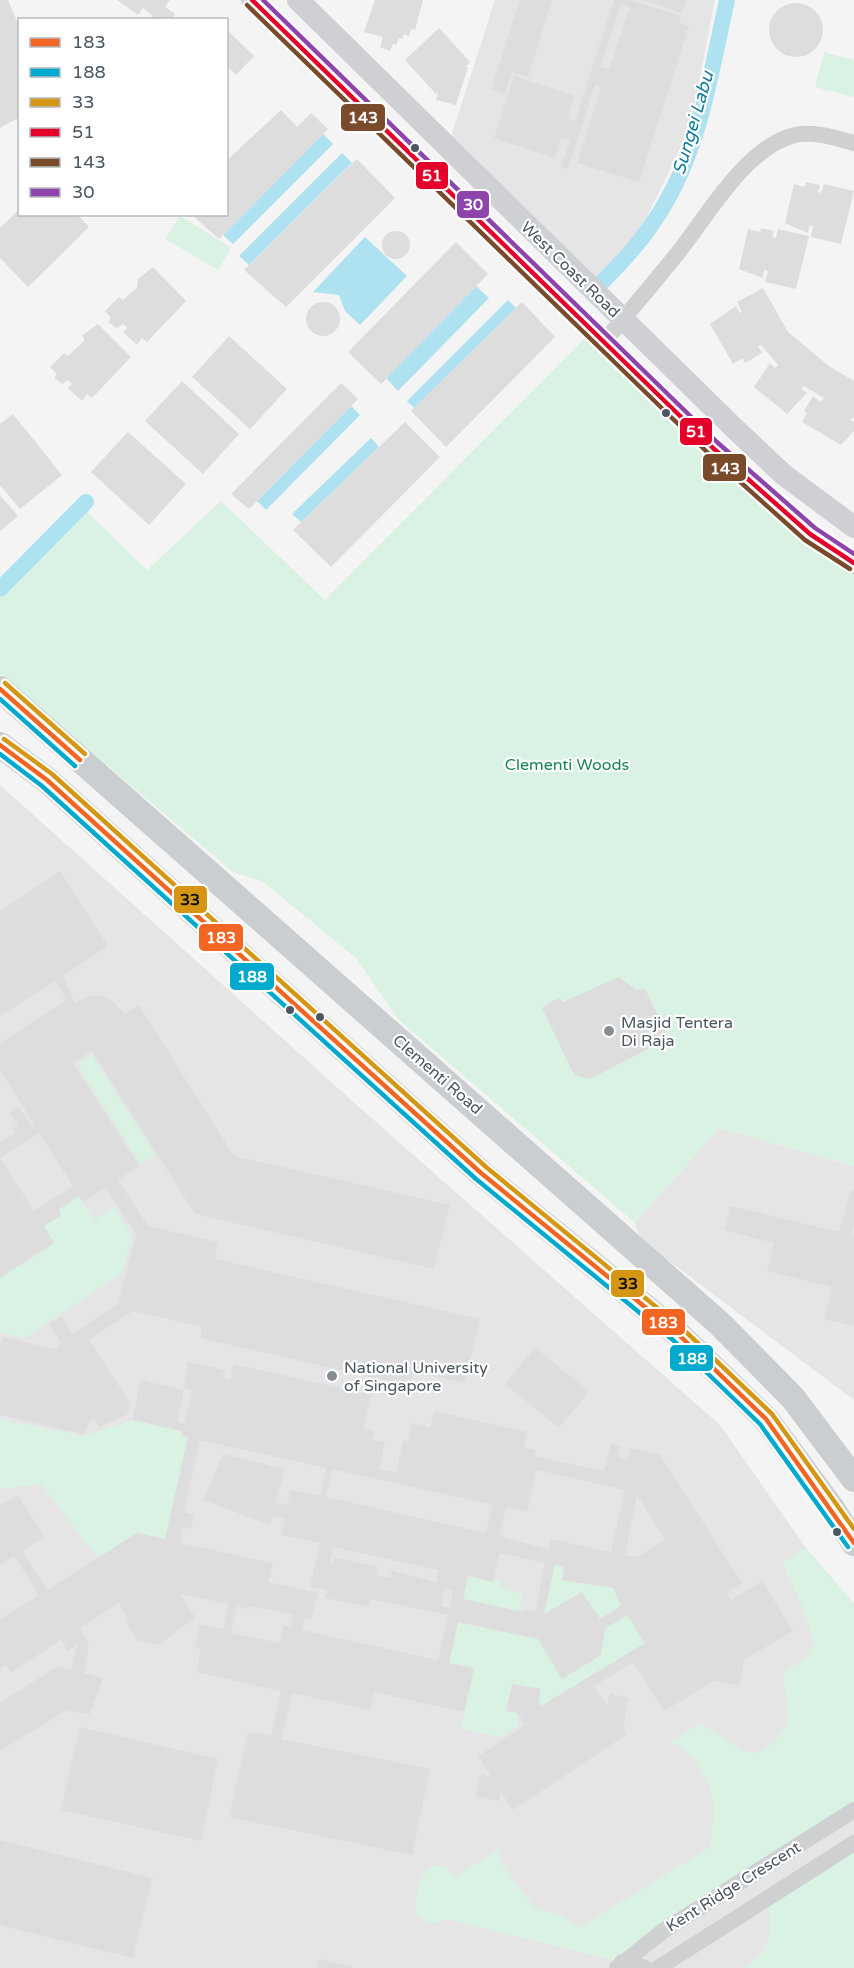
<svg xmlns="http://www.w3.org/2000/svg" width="854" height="1968" viewBox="0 0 854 1968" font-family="'Varela Round',sans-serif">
	<rect width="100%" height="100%" fill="#f4f4f4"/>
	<g fill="#e6e5e6">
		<polygon points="495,0 715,0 690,128 638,235 597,282 449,143"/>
		<polygon points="0,785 359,1107 720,1425 806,1548 854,1604 854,1968 0,1968"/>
		<polygon points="719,1128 854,1166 854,1400 641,1240 635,1223"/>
	</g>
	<g fill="#d9f2e3">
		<polygon points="824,52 854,60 854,97 815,87"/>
		<polygon points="180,216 231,248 218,270 165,239"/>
		<polygon points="589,334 854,570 854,1166 719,1128 635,1223 398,1019 356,958 262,881 233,872 0,674 0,599 85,510 147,570 221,501 325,600"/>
		<polygon points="92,1055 155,1155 141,1165 77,1064"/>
		<polygon points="79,1196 95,1220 114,1207 132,1235 122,1273 25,1338 0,1332 0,1278 54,1243 44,1226 61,1215 58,1210"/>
		<polygon points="0,1419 84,1436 132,1420 182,1431 181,1436 188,1437 165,1539 137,1533 98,1558 41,1484 0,1489"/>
		<path d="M806,1548l48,56v206l-232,152 -178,-43c-14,7 -20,6 -29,-7 2,-18 3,-35 18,-47l14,3 6,10 46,-29 1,13 34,45 25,8 20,13 131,-81c4,-38 10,-47 -12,-81 -8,-13 -13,-18 -27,-24l30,-19 42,28 11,3 20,-11 15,-20 -6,-51c10,-6 25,-12 29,-24 5,-16 -22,-68 -30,-85z"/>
		<polygon points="555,1564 564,1566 562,1580 613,1588 621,1606 600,1619 582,1592 544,1614"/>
		<polygon points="468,1576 501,1581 499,1587 522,1594 519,1611 463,1599"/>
		<polygon points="627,1615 645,1643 543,1709 538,1702 540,1689 512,1684 506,1711 518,1713 518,1725 501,1737 461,1729 474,1668 449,1663 458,1622 538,1639 562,1678 601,1655 605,1629"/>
		<path d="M854,1843v125h-108c27,-22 27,-38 20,-70z"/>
	</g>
	<g fill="#aee2f0">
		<polygon points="323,134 333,144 233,244 223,235"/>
		<polygon points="342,153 352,163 249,265 239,256"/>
		<polygon points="365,237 407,276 360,325 345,311 339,295 313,292"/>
		<polygon points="476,286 489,298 398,391 386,378"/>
		<polygon points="508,300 516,308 414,408 407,401"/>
		<polygon points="351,406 360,415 266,510 257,501"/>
		<polygon points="371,438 379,447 301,522 292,514"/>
	</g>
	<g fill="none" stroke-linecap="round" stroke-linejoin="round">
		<g stroke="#aee2f0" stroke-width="16">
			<path d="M593,291c28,-27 54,-55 73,-89 35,-60 46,-135 61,-202"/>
			<polyline points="0,589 86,502"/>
		</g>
	</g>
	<g fill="#ddddde" fill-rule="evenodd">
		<polygon points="0,0 8,0 20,28 20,117 0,128"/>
		<polygon points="117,0 170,0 165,7 175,14 172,20 151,20 153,16 143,8 138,15"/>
		<polygon points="375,0 423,0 415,30 411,29 409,36 404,34 402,39 399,38 396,45 393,44 390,51 380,47 383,37 364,32"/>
		<polygon points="520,0 552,0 528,77 512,72 505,94 491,90"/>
		<path d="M614,0h16l51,16 -2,7 10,3 -50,156 -62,-19 24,-76 -6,-2 -27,84 -7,-2 9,-26 -9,-3 -6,20 -61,-20 20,-62 61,20 -8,23 8,2zM621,4l9,3 -21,63 -9,-3z"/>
		<polygon points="644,0 687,0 682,13"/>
		<circle cx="796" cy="30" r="27"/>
		<polygon points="439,28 470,62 465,67 468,67 456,105 436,100 438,91 436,94 405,60"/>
		<polygon points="226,29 254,56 236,75 226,65"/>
		<polygon points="281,110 297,127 311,113 328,129 219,239 191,214 226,214 226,161"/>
		<polygon points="357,159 395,198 286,307 244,270"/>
		<polygon points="806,182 820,185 818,192 821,193 824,184 854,191 841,244 811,237 813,226 810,225 808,233 785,223 794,184 805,187"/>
		<polygon points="20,209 20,214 77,214 89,227 28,287 0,258 0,228"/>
		<polygon points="761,228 774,231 772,237 776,238 778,229 809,236 796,289 765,282 768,271 764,270 763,278 739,269 748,229 760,232"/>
		<circle cx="396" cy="245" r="14"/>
		<polygon points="456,242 488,274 381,384 348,352"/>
		<polygon points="153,267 186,301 147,342 142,338 137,345 123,332 127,328 123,324 117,328 108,322 111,318 105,311 119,297 123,300 137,288 138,279"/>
		<polygon points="763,288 788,332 829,366 854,381 854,417 850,420 854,422 854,431 841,445 802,422 807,413 804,411 813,396 821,402 824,398 804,386 801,389 807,393 787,414 754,387 770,363 775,368 778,365 761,345 758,346 762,353 745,363 743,358 733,364 710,324 736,306 740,313 742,312 737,302"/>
		<circle cx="323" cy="319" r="17"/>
		<polygon points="522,302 555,337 446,447 411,411"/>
		<polygon points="98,324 131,357 92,398 87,394 82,401 68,388 72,384 68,380 62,384 54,378 57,374 50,367 64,353 68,356 84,341 83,335"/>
		<polygon points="229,336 287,389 250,429 192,377"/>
		<polygon points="182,381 239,434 203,474 145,421"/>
		<polygon points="341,383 358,399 257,501 249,509 231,494"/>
		<polygon points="13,414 62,475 20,509 0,485 0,424"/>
		<polygon points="405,422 440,457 331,567 293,530"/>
		<polygon points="128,432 186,484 149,525 91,472"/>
		<polygon points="0,495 18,516 0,531"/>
		<path d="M60,871l48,75 -45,30 12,27 14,-7 11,-1 10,4 15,15 14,-9 95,151 216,49 -16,64 -239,-55 -103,-163 -19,12 66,103 -21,14 30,46 70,16 -3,17 265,60 -15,64 -52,-11 -3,14 -210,-48 2,-11 -69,-16 -44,29 41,63 -2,11 -28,13 -8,-9 -9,16 -83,-19v-67l3,-11 52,12 6,-6 -12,-19 12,-8 12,18 45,-30 18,-70 -30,-46 -23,14 -4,-6 -21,14 3,5 -17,11 10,17 -54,35v-136l15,-9 -3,-4 6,-4 -8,-12 9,-6 12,19 3,-2 -34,-54v-27l67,-43 -12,-19 -55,35v-105zM39,1133l34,53 -39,25 -34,-53z"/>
		<polygon points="619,977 636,990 645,989 669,1038 590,1079 574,1075 542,1008 559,997 563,1002"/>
		<polygon points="851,1189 854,1190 854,1224 851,1235 854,1236 854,1326 824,1319 832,1287 767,1271 774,1243 724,1230 730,1206 839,1232"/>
		<polygon points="535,1347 589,1392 559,1428 505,1384"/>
		<path d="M188,1362l37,8 -2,8 7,1 4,-15 137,31 -8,33 12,3 -3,9 13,2 -6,27 17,4 7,-33 5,1 4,-18 18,4 4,-16 93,21 -3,16 12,2 -2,6 70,15 7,-27 10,2 -3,11 9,3 3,-12 30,7 82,128 -15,10 4,7 31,-19 31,50 -49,29 -5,26 -25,-5 -50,30 -31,-49 -39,24 13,19 3,-12 19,5 -6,31 3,6 -113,75 -12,-18 -3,9 -23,-5 6,-22 10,3 -13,-21 47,-31 -7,-12 -12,-2 6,-27 29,5 -3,13 3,4 104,-63 -18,-28 -22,14 -4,26 -39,24 -24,-40 -80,-17 -9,41 25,5 -10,44 -90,-20 -4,18 -78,-17 -10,46 148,30 -18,86 -183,-38 19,-85 23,4 10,-45 -85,-19 5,-24 -6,-1 5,-22 23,4 6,-25 -49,-10 15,23 -36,28 -22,-5 -12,-19 3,-2 -9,-16 -39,25 9,17 -5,28 19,5 -13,36 -25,-3 -65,40v-48l58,-37 13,4 6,-25 -9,6 -7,-11 -51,33 -4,-8 -6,4v-50l39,-24 -25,-39 -14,9v-59l18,-11 26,42 -22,14 25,39 90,-57 28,6 23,-102 -7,-1 1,-5 -50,-11 9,-40 43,10 -7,32 7,2 8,-34 -9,-2zM200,1440l126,28 -6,28 -29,-6 -4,15 -12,-2 10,-34 -62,-15 -20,46 67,25 2,-8 13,2 -4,16 39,8 -10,44 17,3 -2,8 44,9 2,-8 77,16 -10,45 -136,-30 3,-12 6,1 7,-26 -50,-11 5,-19 -93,-20 3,-16 8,2 3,-14 -10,-3zM332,1469l161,36 -7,28 -160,-36zM537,1470l88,20 -14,62 -61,-13 -2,10 -49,-13 7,-29 21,5zM637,1495l28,44 -27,18 -13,-2zM333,1547l105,23 -2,12 -44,-11 -2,7 -14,-3 2,-8 -44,-10 -2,7 -2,-1zM500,1553l45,10 -10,49 -11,-3 -1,3 -60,-13 5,-23 25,6zM555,1564l9,2 -2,14 51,8 8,18 -21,13 -18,-27 -38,22zM445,1589l8,2 -3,17 -9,-2zM237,1606l12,3 1,-3 43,9 -3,12 -6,-2 -4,18 -49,-10z"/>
		<polygon points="80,1727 218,1759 201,1841 61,1810"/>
		<polygon points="0,1840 153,1878 133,1958 0,1925"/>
		<polygon points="319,1959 352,1967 352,1968 317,1968"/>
	</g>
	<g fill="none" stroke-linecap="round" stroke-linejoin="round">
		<g stroke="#ced0d2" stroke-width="16">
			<path d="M603,343c25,-30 50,-59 74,-89 30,-37 68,-107 118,-119 19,-4 41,3 59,8"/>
			<polyline points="622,1962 645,1968"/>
			<polyline points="617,1968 663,1931 854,1810"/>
			<polyline points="658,1968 854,1843"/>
		</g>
		<g stroke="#ced0d4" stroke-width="22">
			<polyline points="252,0 713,448 810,534 854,563"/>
			<polyline points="298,0 733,427 784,475 854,527"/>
		</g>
		<g stroke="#caced1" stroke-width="26">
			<polyline points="0,689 720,1324 793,1398 854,1479"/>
			<polyline points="0,745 47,780 481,1173 678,1334 766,1419 833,1510 854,1543"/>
		</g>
		<defs>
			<g id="bus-1">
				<polyline points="0,689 80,760"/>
				<polyline points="0,745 47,780 481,1173 678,1334 766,1419 854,1543"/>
			</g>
			<g id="bus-2">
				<polyline points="0,699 75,766"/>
				<polyline points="0,754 42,786 476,1179 673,1340 760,1424 848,1547"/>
			</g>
			<g id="bus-3">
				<polyline points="5,683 85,754"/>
				<polyline points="4,739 52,774 486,1167 683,1329 772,1414 854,1529"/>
			</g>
			<polyline id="bus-4" points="252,0 713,448 810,534 854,563"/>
			<polyline id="bus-5" points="247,5 708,453 805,540 850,569"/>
			<polyline id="bus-6" points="263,0 718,443 815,528 854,554"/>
		</defs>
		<use href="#bus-1" stroke="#fff" stroke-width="9"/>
		<use href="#bus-2" stroke="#fff" stroke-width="9"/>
		<use href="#bus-3" stroke="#fff" stroke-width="9"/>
		<use href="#bus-4" stroke="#fff" stroke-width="9"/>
		<use href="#bus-5" stroke="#fff" stroke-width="9"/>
		<use href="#bus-6" stroke="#fff" stroke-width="9"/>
		<use href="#bus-1" stroke="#f26522" stroke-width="4.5"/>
		<use href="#bus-2" stroke="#00a9ce" stroke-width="4.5"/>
		<use href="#bus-3" stroke="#d49613" stroke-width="4.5"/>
		<use href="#bus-4" stroke="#e4002b" stroke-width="4.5"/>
		<use href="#bus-5" stroke="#7a4b2a" stroke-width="4.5"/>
		<use href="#bus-6" stroke="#8e44ad" stroke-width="4.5"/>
	</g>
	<g fill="#4a5661" stroke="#fff" stroke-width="2">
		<circle cx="415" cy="148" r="5"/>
		<circle cx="666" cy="413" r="5"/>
		<circle cx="290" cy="1010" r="5"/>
		<circle cx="320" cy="1017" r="5"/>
		<circle cx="837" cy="1532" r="5"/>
	</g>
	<g fill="#868d94" stroke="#fff" stroke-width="2">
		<circle cx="609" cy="1031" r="6"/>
		<circle cx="332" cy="1376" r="6"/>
	</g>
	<g text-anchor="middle" stroke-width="4.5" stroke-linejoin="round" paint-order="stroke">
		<g font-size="16" fill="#4a5661" stroke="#fff">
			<text transform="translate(571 269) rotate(44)" y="6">West Coast Road</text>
			<text transform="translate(438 1074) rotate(41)" y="6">Clementi Road</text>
			<text transform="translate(733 1886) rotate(-32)" y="6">Kent Ridge Crescent</text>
		</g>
		<g font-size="16" fill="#17864f" stroke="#fff">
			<text x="567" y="770">Clementi Woods</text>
		</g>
		<g font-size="16" fill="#4a5661" stroke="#fff" text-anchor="start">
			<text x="621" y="1028">Masjid Tentera<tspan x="621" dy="18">Di Raja</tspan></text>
			<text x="344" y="1373">National University<tspan x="344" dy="18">of Singapore</tspan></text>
		</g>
		<g font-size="18" font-style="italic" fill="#0c7c9b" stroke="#fff">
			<text transform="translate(693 123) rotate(-74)" y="6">Sungei Labu</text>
		</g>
	</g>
	<g stroke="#fff" stroke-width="2">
		<rect x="340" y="103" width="46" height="29" rx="6" fill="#7a4b2a"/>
		<rect x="415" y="161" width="34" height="29" rx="6" fill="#e4002b"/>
		<rect x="456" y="190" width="34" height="29" rx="6" fill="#8e44ad"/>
		<rect x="679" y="417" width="34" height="29" rx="6" fill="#e4002b"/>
		<rect x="702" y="453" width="45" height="29" rx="6" fill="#7a4b2a"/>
		<rect x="173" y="885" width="35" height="29" rx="6" fill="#d49613"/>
		<rect x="198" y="923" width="46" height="29" rx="6" fill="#f26522"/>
		<rect x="229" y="962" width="46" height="29" rx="6" fill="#00a9ce"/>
		<rect x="610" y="1269" width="35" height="29" rx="6" fill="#d49613"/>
		<rect x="641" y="1308" width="45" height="28" rx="6" fill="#f26522"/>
		<rect x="669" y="1344" width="45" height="28" rx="6" fill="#00a9ce"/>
	</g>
	<g font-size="16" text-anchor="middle" font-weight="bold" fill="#fff">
		<text x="363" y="123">143</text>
		<text x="432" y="181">51</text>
		<text x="473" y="210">30</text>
		<text x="696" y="437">51</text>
		<text x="725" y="474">143</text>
		<text x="221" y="943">183</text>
		<text x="252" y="982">188</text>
		<text x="663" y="1328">183</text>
		<text x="692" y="1364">188</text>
	</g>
	<g font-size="16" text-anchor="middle" font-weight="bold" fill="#111">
		<text x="190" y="905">33</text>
		<text x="628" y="1289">33</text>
	</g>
	<rect x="18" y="18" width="210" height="198" fill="#ffffff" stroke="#b7bbc0" stroke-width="1.5"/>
	<rect x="30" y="38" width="30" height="9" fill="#f26522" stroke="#b7bbc0" stroke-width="1.5"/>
	<text x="72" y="48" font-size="18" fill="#4a5661">183</text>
	<rect x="30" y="68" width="30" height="9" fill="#00a9ce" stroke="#b7bbc0" stroke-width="1.5"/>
	<text x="72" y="78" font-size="18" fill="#4a5661">188</text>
	<rect x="30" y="98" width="30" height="9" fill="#d49613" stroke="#b7bbc0" stroke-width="1.5"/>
	<text x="72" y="108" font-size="18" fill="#4a5661">33</text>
	<rect x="30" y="128" width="30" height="9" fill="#e4002b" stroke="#b7bbc0" stroke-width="1.5"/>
	<text x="72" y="138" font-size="18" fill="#4a5661">51</text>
	<rect x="30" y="158" width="30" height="9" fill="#7a4b2a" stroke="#b7bbc0" stroke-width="1.5"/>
	<text x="72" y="168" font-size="18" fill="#4a5661">143</text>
	<rect x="30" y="188" width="30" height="9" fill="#8e44ad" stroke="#b7bbc0" stroke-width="1.5"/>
	<text x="72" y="198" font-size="18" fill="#4a5661">30</text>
</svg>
